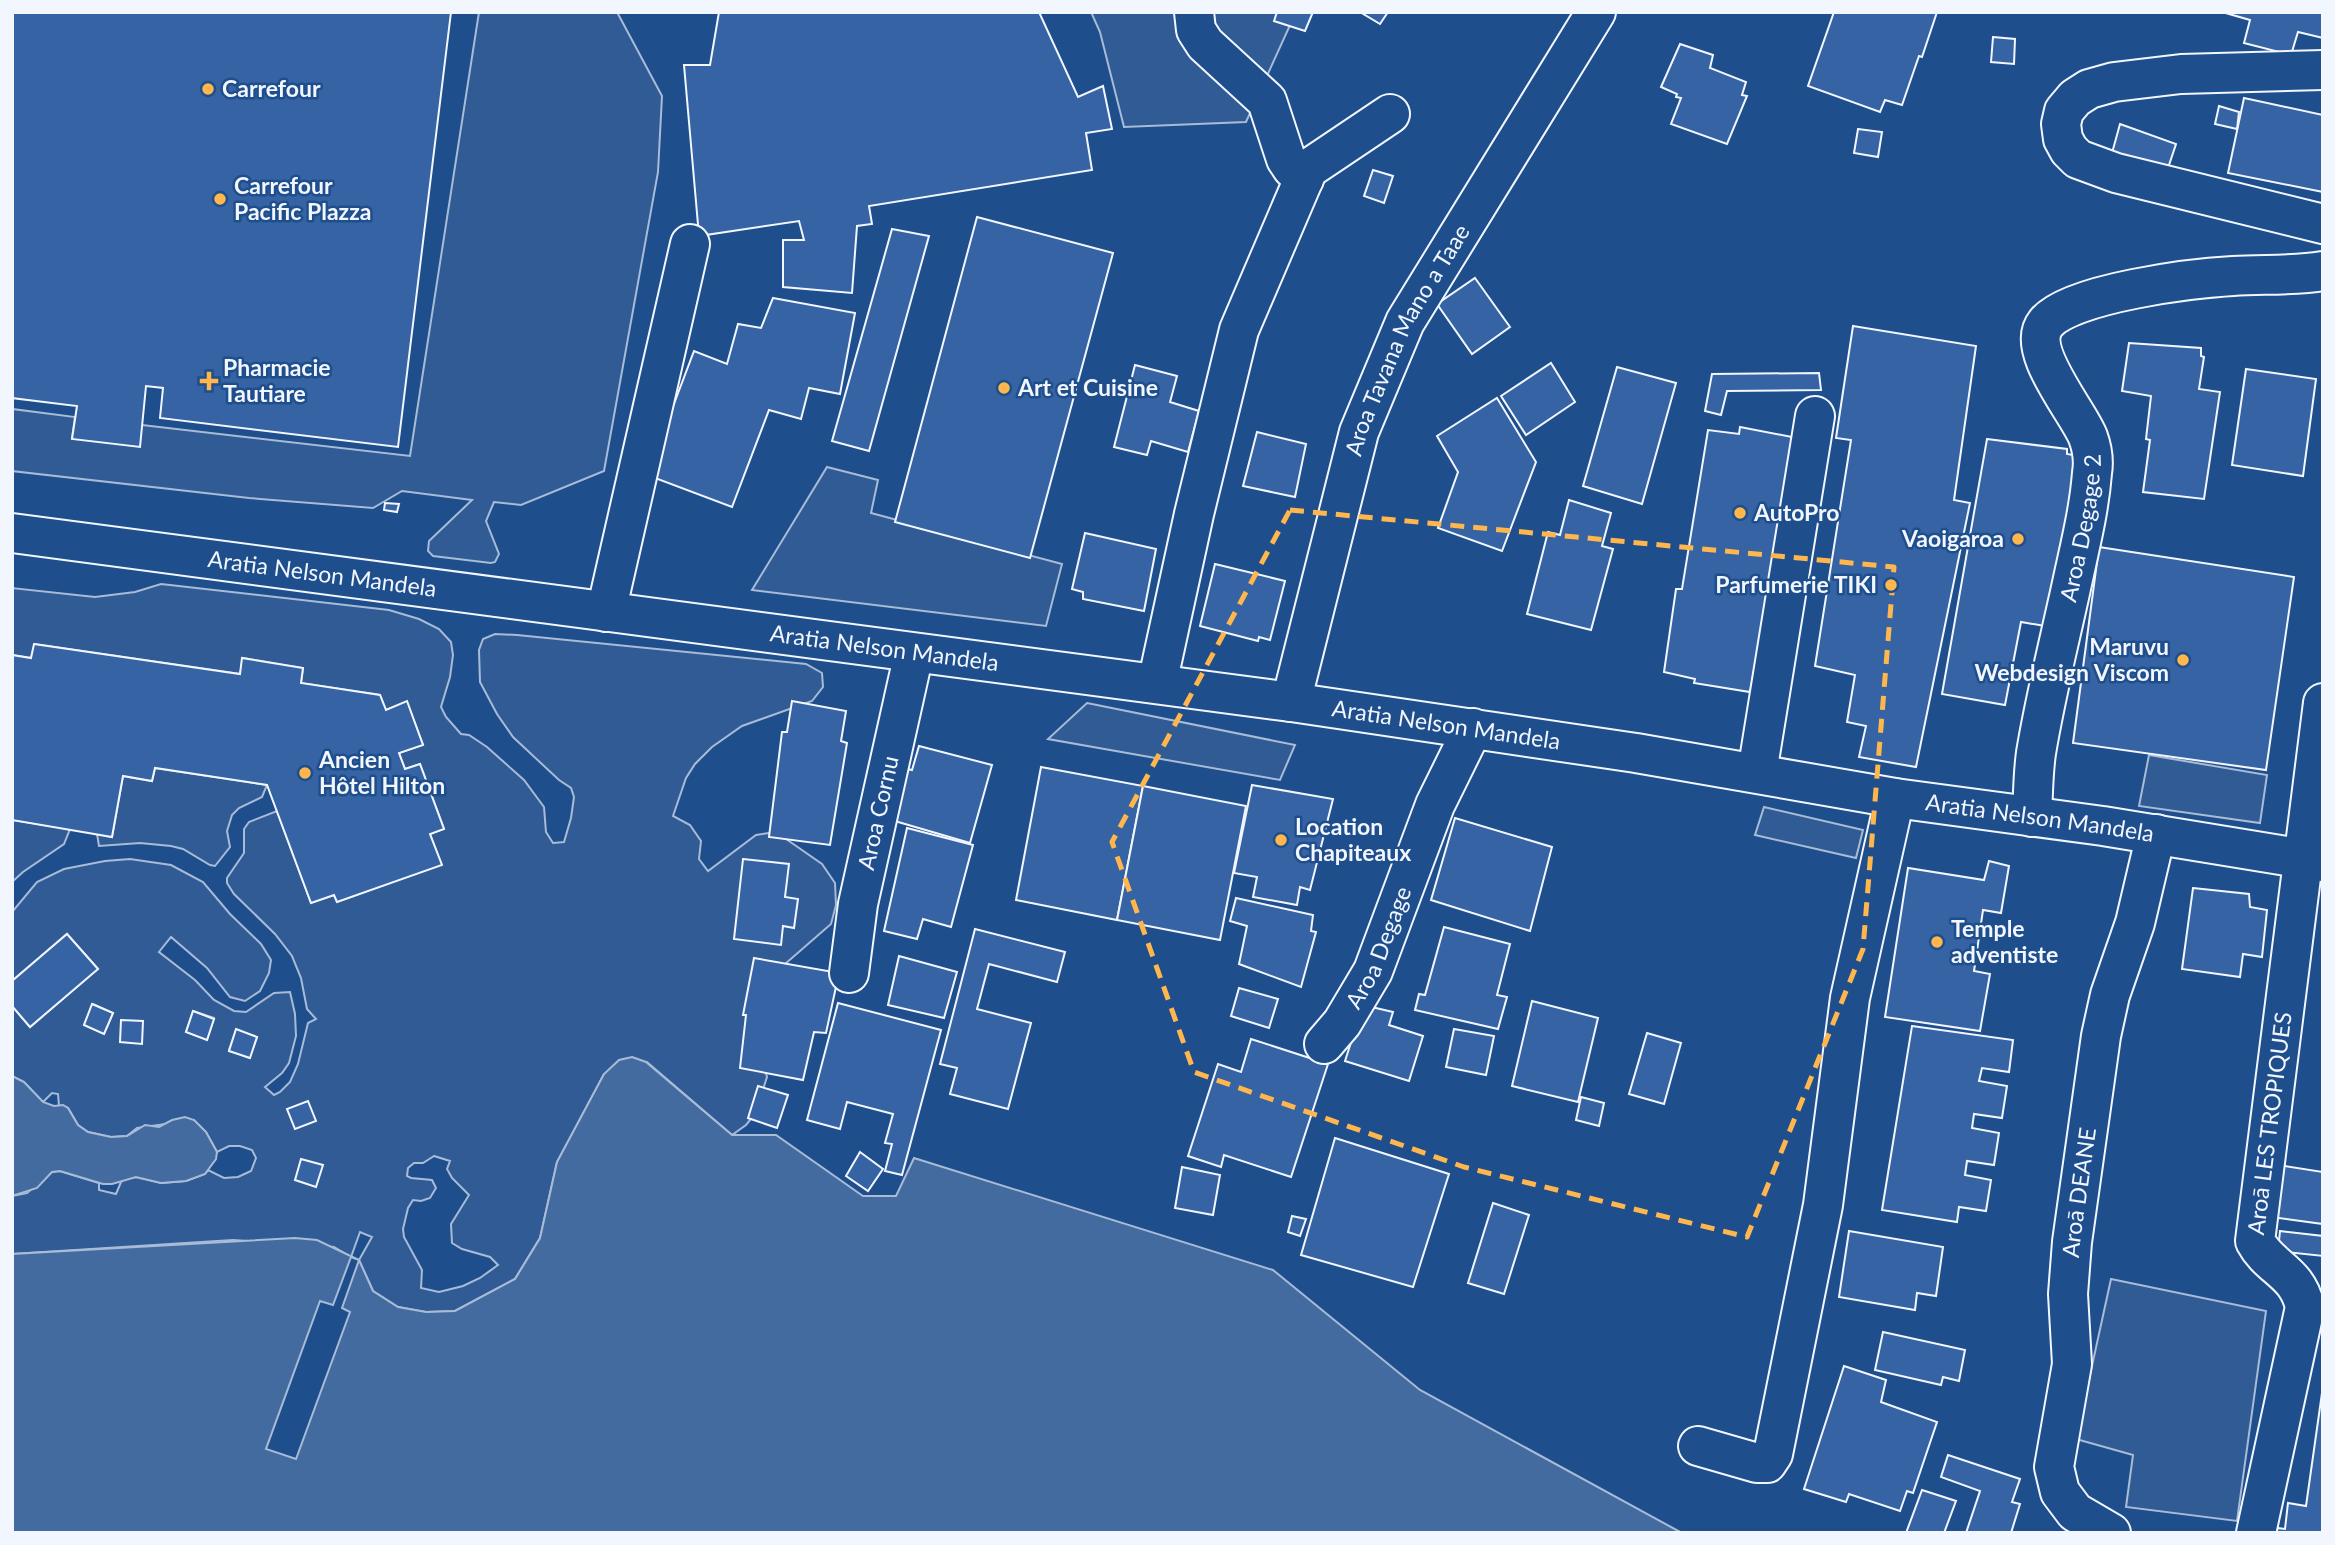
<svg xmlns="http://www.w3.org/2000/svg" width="2335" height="1545" viewBox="0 0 2335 1545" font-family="Lato,sans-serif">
	<rect width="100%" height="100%" fill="#1f4e8c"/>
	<g fill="#305b95" stroke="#a8bbd7" stroke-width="2" fill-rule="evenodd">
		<polygon points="479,12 617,12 662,96 658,172 604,471 521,505 494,502 486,521 499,554 495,562 491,563 433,556 428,551 429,541 472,500 402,491 373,508 249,498 12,471 12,409 75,417 72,438 142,425 410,456"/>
		<polygon points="1091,12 1296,12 1246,122 1124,127 1100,32"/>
		<polygon points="827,467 878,480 871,513 1062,564 1046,626 752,590"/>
		<path d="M161,584l228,26 30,9 20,10 12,13 2,13 -3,22 -9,30 5,10 15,17 8,1 18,12 37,33 20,27 2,25 7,11 11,-1 7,-24 3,-21 -3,-9 -12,-8 -46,-43 -16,-23 -17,-32 -1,-32 4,-11 12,-5 22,1 289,29 16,9 1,14 -11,14 -70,25 -30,21 -17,17 -9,14 -13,38 17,9 11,16 -2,18 9,12 48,-36 20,-3 46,32 13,19 1,22 -5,19 -54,47 -13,94 3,12 -12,37 -9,11 -14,10 -85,-73 -43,12 -47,88 -17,76 -25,41 -60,32 -29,1 -28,-5 -25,-16 -14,-31 13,-23 -12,-5 -9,25 -17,-10 -101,-7 -221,14v-58l15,-3 25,-21 8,-1 39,12v7l17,4 5,-12 4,-3 11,-2 25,6 25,-2 19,-7 3,-4 16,8 14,-1 13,-6 5,-13 -4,-8 -12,-4h-11l-12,6 -11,-20 -12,-12 -57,8 -10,8 -16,1 -23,-5 -10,-7 -10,-17 -9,-2 -1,-12 -6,-1 -9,9 -19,-20 -12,-6v-70l18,21 68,-58 -31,-35 -55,47v-69l25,-30 27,-13 41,-8 25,-2 41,6 32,17 27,32 31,30 10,16 -2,13 -9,18 -15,10 -15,-4 -23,-29 -36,-31 -12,15 36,28 19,20 20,11 12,1 28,-19 16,-1 5,22 1,22 -7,27 -7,10 -17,14 9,8 6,-3 10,-10 8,-18 10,-41 8,-4 -9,-10 -6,-31 -9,-22 -17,-22 -41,-40 -7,-11v-5l17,-25v-24l5,-7 28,-11 34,92 23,-8 3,7 104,-38 -11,-30 14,-5 -24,-65 -15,5 -6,-16 24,-8 -16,-43 -21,8 -6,-15 -79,-12 2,-15 -60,-10 -3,16 -205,-30 -4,14 -19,-3v-67l83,9 40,-5zM93,1004l20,9 -9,21 -20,-9zM193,1011l21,7 -7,22 -21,-8zM236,1030l21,7 -8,21 -20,-8zM434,1156l16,5 -3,8 5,9 17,17 -18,29 1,19 10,6 28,8 8,8 -18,13 -17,8 -24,6 -18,-4 1,-18 -18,-33 -1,-8 5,-21 5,-8 8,1 9,-3 6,-10 -4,-8 -21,-2 -4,-2 1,-8 6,-5h9z"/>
		<polygon points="1087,703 1295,745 1280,780 1048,739"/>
		<polygon points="2149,755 2267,775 2260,823 2139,806"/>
		<polygon points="155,768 267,785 262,797 239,808 232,815 227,831 230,847 215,866 210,865 183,849 171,846 140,843 99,846 97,834 112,837 123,776 152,781"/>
		<polygon points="1764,807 1863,830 1856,858 1755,835"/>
		<polygon points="12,820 70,829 64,844 23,872 12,882"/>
		<polygon points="2111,1279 2266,1311 2237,1521 2126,1507 2133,1455 2076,1439"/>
	</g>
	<g fill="#446ba0" stroke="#a8bbd7" stroke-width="2">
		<polygon points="632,1057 646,1062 732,1135 776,1135 863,1196 896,1196 914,1158 1273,1270 1420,1390 1682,1533 12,1533 12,1254 295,1238 317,1240 359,1260 373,1291 398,1307 426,1312 455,1311 515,1279 540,1238 557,1162 604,1074 619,1060"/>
		<polygon points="12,1076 24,1082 43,1102 54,1106 63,1105 68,1108 78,1125 88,1132 111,1137 127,1136 145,1125 159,1127 172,1120 185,1117 194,1120 206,1132 217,1152 216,1159 205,1174 186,1181 161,1183 136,1177 112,1184 103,1184 60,1171 52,1172 37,1188 12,1196"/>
	</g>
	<polygon fill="#1f4e8c" stroke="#a8bbd7" stroke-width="2" points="351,1257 359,1260 342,1308 350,1312 296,1459 266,1449 320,1301 333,1305"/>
	<g fill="#3563a3" stroke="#f2f6ff" stroke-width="2">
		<polygon points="12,12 451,12 398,447 160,418 163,388 146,386 140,447 72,439 77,406 12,398"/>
		<polygon points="719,12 1039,12 1078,97 1103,86 1112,129 1086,133 1092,170 869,206 872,224 857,226 852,293 783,287 783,240 804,240 799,221 699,236 684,65 710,65"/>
		<polygon points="1277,12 1313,12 1305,31 1274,21"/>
		<polygon points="1360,12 1388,12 1380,24"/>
		<polygon points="1834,12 1937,12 1922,57 1919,56 1902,105 1885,100 1880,112 1808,86"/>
		<polygon points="2222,12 2323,12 2323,38 2298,32 2291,55 2244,43 2250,20"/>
		<polygon points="1993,37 2015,39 2014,64 1991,62"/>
		<polygon points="1680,44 1713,55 1710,68 1746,82 1742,95 1747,96 1727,144 1671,124 1681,98 1676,97 1677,94 1661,87"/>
		<polygon points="2244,98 2323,115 2323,192 2228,173"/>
		<polygon points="2219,106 2239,112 2237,129 2215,124"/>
		<polygon points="2120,124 2176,144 2167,171 2112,153"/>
		<polygon points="1858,129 1882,132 1878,157 1854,153"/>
		<polygon points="1373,170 1393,176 1384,203 1364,196"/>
		<polygon points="977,217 1113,253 1030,558 895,522"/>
		<polygon points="892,229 929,236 869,451 832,441"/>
		<polygon points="1475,278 1510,327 1472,354 1437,304"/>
		<polygon points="773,298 855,313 840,394 809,388 801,419 769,410 732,507 647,475 694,351 727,364 738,324 761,328"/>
		<polygon points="1853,326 1976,346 1954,500 1970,503 1916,767 1859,757 1866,726 1847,722 1855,675 1815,666 1851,440 1836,438"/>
		<polygon points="2129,343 2201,348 2201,356 2204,357 2199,389 2220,392 2204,499 2143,492 2150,440 2146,439 2151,396 2122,391"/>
		<polygon points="1551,363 1575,402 1526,435 1501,396"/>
		<polygon points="1135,365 1177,376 1170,402 1199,411 1188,452 1151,441 1147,455 1114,447"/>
		<polygon points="1617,367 1676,383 1642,504 1583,486"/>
		<polygon points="2246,369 2316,379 2303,476 2232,465"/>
		<polygon points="1819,373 1821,390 1727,391 1721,415 1705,411 1712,374"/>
		<polygon points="1497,398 1536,462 1502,551 1438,528 1458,472 1437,436"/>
		<polygon points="1740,427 1797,438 1750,692 1694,683 1695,679 1664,672 1676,589 1682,589 1708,430 1739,434"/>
		<polygon points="1257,432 1306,444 1295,497 1243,486"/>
		<polygon points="1987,439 2067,449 2067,454 2079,456 2051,627 2021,622 2005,705 1942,694"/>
		<polygon points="1569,500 1611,513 1602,546 1613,549 1591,630 1527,614 1548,532 1560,535"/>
		<polygon points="385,503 399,504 397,512 384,510"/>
		<polygon points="1085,533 1156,549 1144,611 1083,599 1083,592 1072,589"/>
		<polygon points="2099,547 2294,577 2266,770 2073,743"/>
		<polygon points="1215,564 1285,581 1270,640 1259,637 1258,641 1200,626"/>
		<polygon points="34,644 240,674 242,658 303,668 301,683 380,695 386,710 407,701 423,745 399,753 405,769 420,764 444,829 430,834 442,865 337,902 334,895 311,903 267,785 155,768 152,781 123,776 112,837 12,820 12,655 31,658"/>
		<polygon points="792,701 846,711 841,741 847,743 830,845 769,837 782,732 787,732"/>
		<polygon points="919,746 992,765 970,843 888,819 902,768 912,770"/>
		<polygon points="1041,767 1143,786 1117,920 1016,900"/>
		<polygon points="1252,785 1333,799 1310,890 1300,887 1297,905 1253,897 1257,877 1234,873"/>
		<polygon points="1143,786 1246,806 1220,940 1117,920"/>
		<polygon points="1455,818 1552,847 1530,931 1431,900"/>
		<polygon points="907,828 973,845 951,927 923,919 917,939 884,931"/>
		<polygon points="743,859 789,864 785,897 798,899 794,928 783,926 781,945 734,939"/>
		<polygon points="1989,861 2009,866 2001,913 1983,910 1974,971 1990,974 1980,1031 1885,1017 1908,868 1984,880"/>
		<polygon points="2193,888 2249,894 2250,907 2267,910 2262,957 2243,954 2240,977 2182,969"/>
		<polygon points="1236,898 1313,915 1311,931 1316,932 1301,987 1239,964 1247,926 1230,921"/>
		<polygon points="1444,927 1510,944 1497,995 1507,997 1498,1029 1415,1010 1419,994 1425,995"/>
		<polygon points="975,929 1065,952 1057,982 989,964 977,1009 1031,1023 1008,1109 950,1094 957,1068 940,1064"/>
		<polygon points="67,934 98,969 30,1027 12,1006 12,981"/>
		<polygon points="899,956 957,972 944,1018 888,1005"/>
		<polygon points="754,958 839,973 826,1033 814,1032 803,1080 740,1068 746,1015 743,1015"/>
		<polygon points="1239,988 1278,999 1269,1028 1231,1016"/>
		<polygon points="1532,1001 1598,1018 1578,1102 1512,1086"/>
		<polygon points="838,1003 941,1030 902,1175 885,1171 892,1144 885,1143 893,1114 847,1102 840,1129 807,1120"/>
		<polygon points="92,1004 113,1013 104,1034 84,1025"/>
		<polygon points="1363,1005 1393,1012 1389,1025 1423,1036 1409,1081 1345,1061"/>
		<polygon points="193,1011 214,1019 207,1040 186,1032"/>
		<polygon points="121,1020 143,1021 142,1044 120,1042"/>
		<polygon points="1912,1026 2013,1040 2009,1072 1982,1068 1979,1081 2007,1086 2002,1118 1974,1114 1972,1128 1999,1133 1994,1165 1967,1161 1965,1175 1991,1180 1986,1211 1959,1207 1957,1222 1882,1210"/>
		<polygon points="236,1029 257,1037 250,1058 229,1051"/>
		<polygon points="1454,1029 1494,1036 1486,1075 1446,1067"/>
		<polygon points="1647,1033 1681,1043 1664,1104 1629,1094"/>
		<polygon points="1251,1039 1328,1064 1291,1177 1224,1155 1221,1167 1188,1156 1218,1064 1241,1072"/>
		<polygon points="758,1086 788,1095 777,1128 748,1118"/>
		<polygon points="1581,1097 1604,1103 1599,1126 1576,1120"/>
		<polygon points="308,1101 316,1121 295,1129 287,1109"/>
		<polygon points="1335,1138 1449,1174 1413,1287 1301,1255"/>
		<polygon points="860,1152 883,1169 868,1191 846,1176"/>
		<polygon points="301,1159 323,1165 316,1187 295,1180"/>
		<polygon points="2278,1165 2323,1172 2323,1224 2271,1217"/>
		<polygon points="1182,1167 1220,1175 1213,1215 1175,1208"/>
		<polygon points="1493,1203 1529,1215 1504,1294 1468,1283"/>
		<polygon points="1292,1216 1306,1219 1300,1236 1288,1232"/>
		<polygon points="1849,1231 1943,1247 1936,1296 1917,1293 1915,1310 1839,1297"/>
		<polygon points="2280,1231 2323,1236 2323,1256 2278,1251"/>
		<polygon points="1883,1332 1965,1350 1959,1381 1943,1377 1941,1385 1875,1370"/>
		<polygon points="1844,1366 1886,1380 1881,1402 1937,1422 1913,1493 1907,1491 1900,1511 1849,1494 1846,1502 1804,1489"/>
		<polygon points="2323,1386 2323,1533 2277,1533 2277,1528 2285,1529 2288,1503 2306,1506"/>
		<polygon points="1948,1455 2020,1479 2012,1502 2020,1504 2011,1533 1966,1533 1980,1491 1941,1477"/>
		<polygon points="1922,1490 1956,1501 1944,1533 1906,1533"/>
	</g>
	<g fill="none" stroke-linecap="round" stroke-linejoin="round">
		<defs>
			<g id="minor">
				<polyline points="1194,12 1196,30 1205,44 1267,101 1286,159 1292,168 1304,179"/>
				<polyline points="2323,70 2181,74 2114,82 2089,89 2075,98 2064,111 2061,124 2063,139 2069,150 2078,159 2116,173 2323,224"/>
				<polyline points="606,612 690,244"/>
				<polyline points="1157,684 1194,514 1239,330 1308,169 1390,114"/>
				<path id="s1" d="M1291,702l68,-270 46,-110 191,-310"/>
				<polyline points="1757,773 1815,416"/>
				<path id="s2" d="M2032,817c1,-21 1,-43 4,-64 9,-55 23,-110 35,-165 8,-38 18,-76 21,-115 2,-12 0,-25 -4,-36 -10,-26 -64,-87 -42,-114 24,-30 148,-45 187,-47 30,-2 60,0 90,-5"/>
				<path id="s3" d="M849,973l9,-69 56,-251"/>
				<path id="s4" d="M1324,1044l18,-21 31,-52 62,-166 38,-77"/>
				<polyline points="1698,1446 1757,1463 1767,1463 1773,1454 1823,1205 1850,998 1895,798"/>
				<path id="s5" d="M2111,1533l-36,-21 -15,-20 -6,-25 18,-103 -4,-70 4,-52 29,-206 9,-41 25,-72 21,-89"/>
				<path id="s6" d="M2256,1533l49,-226c-8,-36 -35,-38 -50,-66l68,-538"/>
			</g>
			<g id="major">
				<path id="s7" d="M12,533l1279,169 345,51 259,45 208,28 220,36"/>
			</g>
		</defs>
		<use href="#minor" stroke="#f2f6ff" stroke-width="42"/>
		<use href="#major" stroke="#f2f6ff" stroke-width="42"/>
		<use href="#minor" stroke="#1f4e8c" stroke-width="38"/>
		<use href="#major" stroke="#1f4e8c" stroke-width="38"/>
	</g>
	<path fill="none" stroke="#ffb74d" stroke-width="5" stroke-dasharray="14 9" stroke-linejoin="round" d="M1290,510l604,57 -31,382 -116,288 -283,-70 -270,-95 -82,-230z"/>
	<g fill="#ffb74d" stroke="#1f4e8c" stroke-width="2.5">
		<circle cx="208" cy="89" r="7"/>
		<circle cx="220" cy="199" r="7"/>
		<path d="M205.5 370.5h7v7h7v7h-7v7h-7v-7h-7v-7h7z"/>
		<circle cx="1004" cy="388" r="7"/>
		<circle cx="1740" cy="513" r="7"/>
		<circle cx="2018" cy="539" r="7"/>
		<circle cx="1891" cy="585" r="7"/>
		<circle cx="2183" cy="660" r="7"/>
		<circle cx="305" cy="773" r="7"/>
		<circle cx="1281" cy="840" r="7"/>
		<circle cx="1937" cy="942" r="7"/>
	</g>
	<g text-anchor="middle" stroke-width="5" stroke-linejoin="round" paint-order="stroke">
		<g font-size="23" font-weight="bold" fill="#f2f6ff" stroke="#1f4e8c" text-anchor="start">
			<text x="222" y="97">Carrefour</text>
			<text x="234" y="194">Carrefour<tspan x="234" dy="26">Pacific Plazza</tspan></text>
			<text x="223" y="376">Pharmacie<tspan x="223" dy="26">Tautiare</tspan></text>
			<text x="1018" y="396">Art et Cuisine</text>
			<text x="1754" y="521">AutoPro</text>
			<text x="2004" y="547" text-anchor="end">Vaoigaroa</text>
			<text x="1877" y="593" text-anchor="end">Parfumerie TIKI</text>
			<text x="2169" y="655" text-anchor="end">Maruvu<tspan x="2169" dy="26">Webdesign Viscom</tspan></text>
			<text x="319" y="768">Ancien<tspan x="319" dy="26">Hôtel Hilton</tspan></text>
			<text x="1295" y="835">Location<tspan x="1295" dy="26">Chapiteaux</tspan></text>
			<text x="1951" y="937">Temple<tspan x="1951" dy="26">adventiste</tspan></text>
		</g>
		<g font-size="23" fill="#f2f6ff" stroke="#1f4e8c">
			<text dy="8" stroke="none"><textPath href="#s1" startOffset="382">Aroa Tavana Mano a Taae</textPath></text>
			<text dy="8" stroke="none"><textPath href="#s2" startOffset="294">Aroa Degage 2</textPath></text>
			<text dy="8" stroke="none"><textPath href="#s7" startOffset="313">Aratia Nelson Mandela</textPath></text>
			<text dy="8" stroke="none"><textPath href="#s7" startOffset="880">Aratia Nelson Mandela</textPath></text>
			<text dy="8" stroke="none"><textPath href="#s7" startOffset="1447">Aratia Nelson Mandela</textPath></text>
			<text dy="8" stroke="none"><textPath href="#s3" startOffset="163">Aroa Cornu</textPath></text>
			<text dy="8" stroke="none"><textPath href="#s7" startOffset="2048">Aratia Nelson Mandela</textPath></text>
			<text dy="8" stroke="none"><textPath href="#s4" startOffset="112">Aroa Degage</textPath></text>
			<text dy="8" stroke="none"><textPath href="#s6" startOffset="434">Aroā LES TROPIQUES</textPath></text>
			<text dy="8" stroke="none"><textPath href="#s5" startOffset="369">Aroā DEANE</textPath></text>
		</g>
	</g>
	<rect width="2335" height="1545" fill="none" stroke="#f2f6ff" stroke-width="28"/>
</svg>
